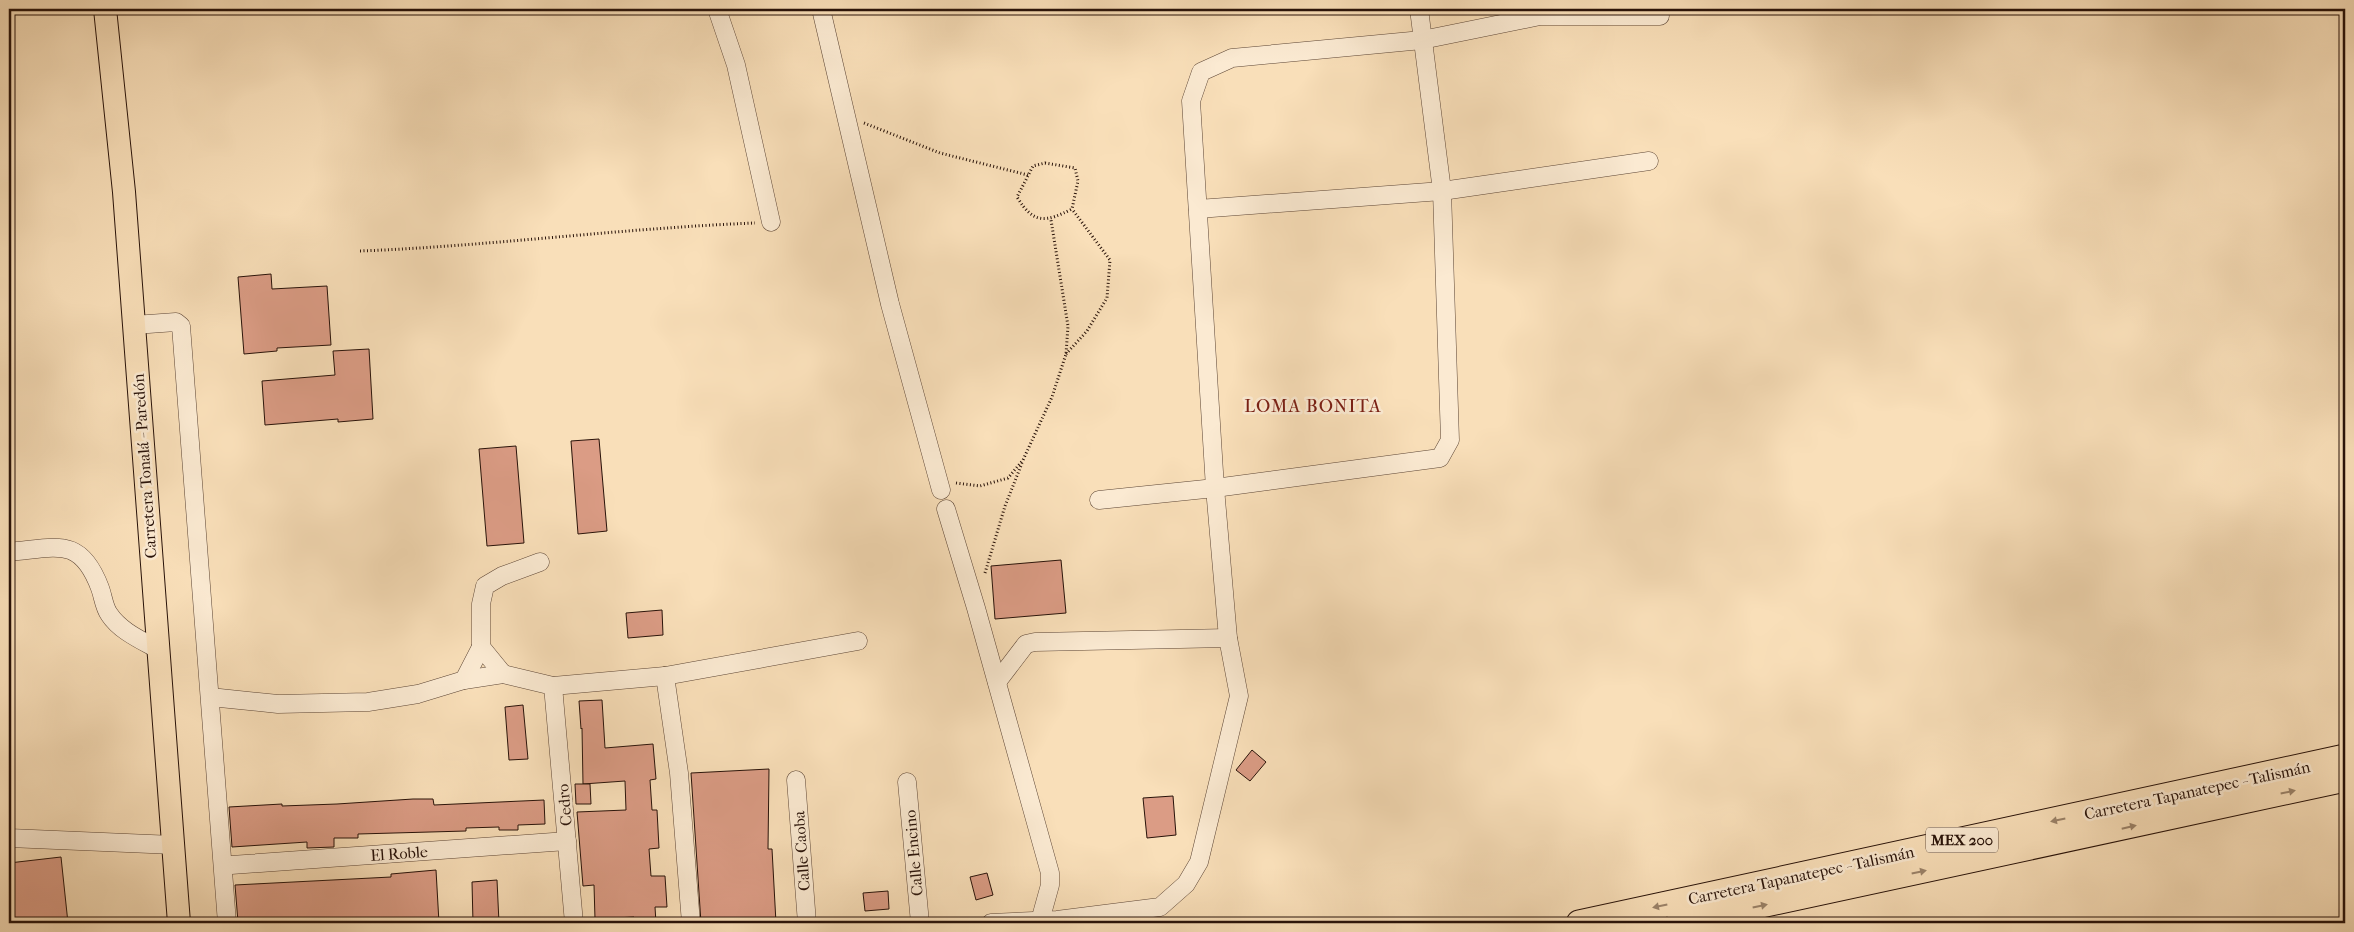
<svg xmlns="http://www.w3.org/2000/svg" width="2354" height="932" viewBox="0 0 2354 932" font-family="'IM FELL French Canon',serif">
	<rect width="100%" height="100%" fill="#f9dfb9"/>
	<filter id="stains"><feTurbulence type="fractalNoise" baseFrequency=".004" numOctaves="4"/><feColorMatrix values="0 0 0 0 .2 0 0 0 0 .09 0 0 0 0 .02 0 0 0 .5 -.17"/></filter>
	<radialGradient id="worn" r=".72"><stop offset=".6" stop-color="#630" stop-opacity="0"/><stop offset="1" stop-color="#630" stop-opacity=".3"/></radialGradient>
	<g fill="#db9c85" stroke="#281209">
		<polygon points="271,274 272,289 327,286 331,345 277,348 277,351 244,354 238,277"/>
		<polygon points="369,349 373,419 338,422 338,419 265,425 262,381 335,375 333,351"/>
		<polygon points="599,439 607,531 578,534 571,441"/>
		<polygon points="516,446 524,543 487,546 479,449"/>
		<polygon points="1061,560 1066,613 995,619 991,566"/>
		<polygon points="662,610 663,635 628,638 626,613"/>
		<polygon points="602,700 605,748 653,744 656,779 650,780 652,810 657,810 659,848 649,849 651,876 665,876 667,907 655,907 656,923 635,923 634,917 595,919 594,885 583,886 577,812 626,810 625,781 583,784 582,728 581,729 579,701"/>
		<polygon points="523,705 528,759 509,760 505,707"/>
		<polygon points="1252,750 1266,762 1250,781 1236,770"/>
		<polygon points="769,769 768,849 772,849 776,923 701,923 691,773"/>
		<polygon points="575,784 590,784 591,804 576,804"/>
		<polygon points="1173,796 1176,835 1147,838 1143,798"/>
		<polygon points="413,799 433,799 434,805 544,800 545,824 518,825 518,830 499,830 499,827 466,828 466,831 358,834 358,838 334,838 334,847 307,848 307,842 232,847 229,807 282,804 282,806 337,804"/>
		<polygon points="61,857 68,923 9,923 9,863"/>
		<polygon points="436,870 439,923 318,923 318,919 238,922 235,885 391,877 391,874"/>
		<polygon points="987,873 993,895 976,900 970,877"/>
		<polygon points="497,880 499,923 473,923 472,882"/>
		<polygon points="888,891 889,909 865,911 863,893"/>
	</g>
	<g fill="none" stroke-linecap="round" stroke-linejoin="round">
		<defs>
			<g id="minor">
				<polyline points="717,9 736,65 771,222"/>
				<polyline points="821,9 890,304 941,490"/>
				<polyline points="1198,209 1442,191 1649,161"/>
				<polyline points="134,325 176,322 181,326 227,923"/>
				<polyline points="1099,500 1215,488 1440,458 1450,440 1442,191 1419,9"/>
				<polyline points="946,509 976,608 1050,873 1050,885 1040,921"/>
				<path d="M9,552c47,-4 71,-17 91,36 3,8 4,19 9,26 11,17 32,26 50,36"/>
				<polyline points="503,674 481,647 481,604 485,586 502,576 540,562"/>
				<polyline points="665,676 679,773 691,923"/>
				<polyline points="464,680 481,647"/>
				<polyline points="997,682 1026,644 1035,642 1228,638"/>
				<polyline points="553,686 574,923"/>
				<polyline points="210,697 278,704 368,702 418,694 464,680 503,674 553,686 665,676 858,641"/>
				<polyline points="796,780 807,923"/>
				<polyline points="907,782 920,923"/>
				<polyline points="9,838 174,845"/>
				<polyline points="231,865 567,841"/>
				<polyline points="991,923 1057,920 1160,907 1186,884 1199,862 1239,696 1228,638 1215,488 1191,101 1201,72 1232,58 1422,40 1540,16 1660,16"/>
			</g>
			<polyline id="major" points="105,9 124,192 179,923"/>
			<g id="highway">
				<polyline points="1579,923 2345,757"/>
				<polyline points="1678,923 2345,779"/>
			</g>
		</defs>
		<use href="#minor" stroke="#5c4535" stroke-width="19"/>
		<use href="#major" stroke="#281209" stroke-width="24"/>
		<use href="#highway" stroke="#281209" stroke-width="27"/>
		<g stroke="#281209" stroke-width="3" stroke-dasharray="1 2.5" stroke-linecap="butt">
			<polyline points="864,123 940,153 1028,175"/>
			<path d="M1045,163l30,5 3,13 -6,28c-26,13 -38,16 -55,-12l16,-31z"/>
			<path d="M360,251c132,-5 263,-23 395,-28"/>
			<polyline points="1066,354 1087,331 1107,298 1110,260 1072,209"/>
			<polyline points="956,483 980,486 1008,478 1023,460 1052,397 1066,354 1068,326 1051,220"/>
			<polyline points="985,573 1005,506 1022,463"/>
		</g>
		<use href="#minor" stroke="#fbead2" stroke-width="18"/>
		<use href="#major" stroke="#f9dfb9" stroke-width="22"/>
		<use href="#highway" stroke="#f9dfb9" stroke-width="25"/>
	</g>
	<defs><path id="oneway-solid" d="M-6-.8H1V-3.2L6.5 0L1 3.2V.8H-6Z" transform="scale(1.25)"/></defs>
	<g fill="#9b836a">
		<use href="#oneway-solid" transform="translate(2288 792) rotate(-12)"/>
		<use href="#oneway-solid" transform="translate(2058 820) rotate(168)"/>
		<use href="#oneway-solid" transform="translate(2129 827) rotate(-13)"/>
		<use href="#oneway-solid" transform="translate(1919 872) rotate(-12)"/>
		<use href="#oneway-solid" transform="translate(1660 906) rotate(168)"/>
		<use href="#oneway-solid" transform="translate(1760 906) rotate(-12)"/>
	</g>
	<g text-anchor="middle" stroke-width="5" stroke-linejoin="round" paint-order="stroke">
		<rect fill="#fbead2" stroke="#675345" stroke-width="1" x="1926" y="827.5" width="72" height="25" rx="4"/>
		<g font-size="15" font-weight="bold" fill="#281209">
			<text x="1962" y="845">MEX 200</text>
		</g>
		<g font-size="16" fill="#281209" stroke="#fbead2">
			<text transform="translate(144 466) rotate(-94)" y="6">Carretera Tonalá - Paredón</text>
			<text transform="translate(2197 790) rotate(-12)" y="6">Carretera Tapanatepec - Talismán</text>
			<text transform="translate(564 805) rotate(-95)" y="6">Cedro</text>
			<text transform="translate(801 851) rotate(-94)" y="6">Calle Caoba</text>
			<text transform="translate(399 853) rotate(-4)" y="6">El Roble</text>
			<text transform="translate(913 853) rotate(-95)" y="6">Calle Encino</text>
			<text transform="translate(1801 875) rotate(-12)" y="6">Carretera Tapanatepec - Talismán</text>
		</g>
		<g font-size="18" letter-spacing="1" fill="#7a1f14" stroke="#fbead2">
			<text x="1313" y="412">LOMA BONITA</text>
		</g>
	</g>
	<rect width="2354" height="932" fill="none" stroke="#f9dfb9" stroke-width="30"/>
	<rect x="10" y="10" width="2334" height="912" fill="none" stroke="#281209" stroke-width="2.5"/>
	<rect x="15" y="15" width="2324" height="902" fill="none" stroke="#281209"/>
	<rect width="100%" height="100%" filter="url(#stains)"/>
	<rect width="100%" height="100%" fill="url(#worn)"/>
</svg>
